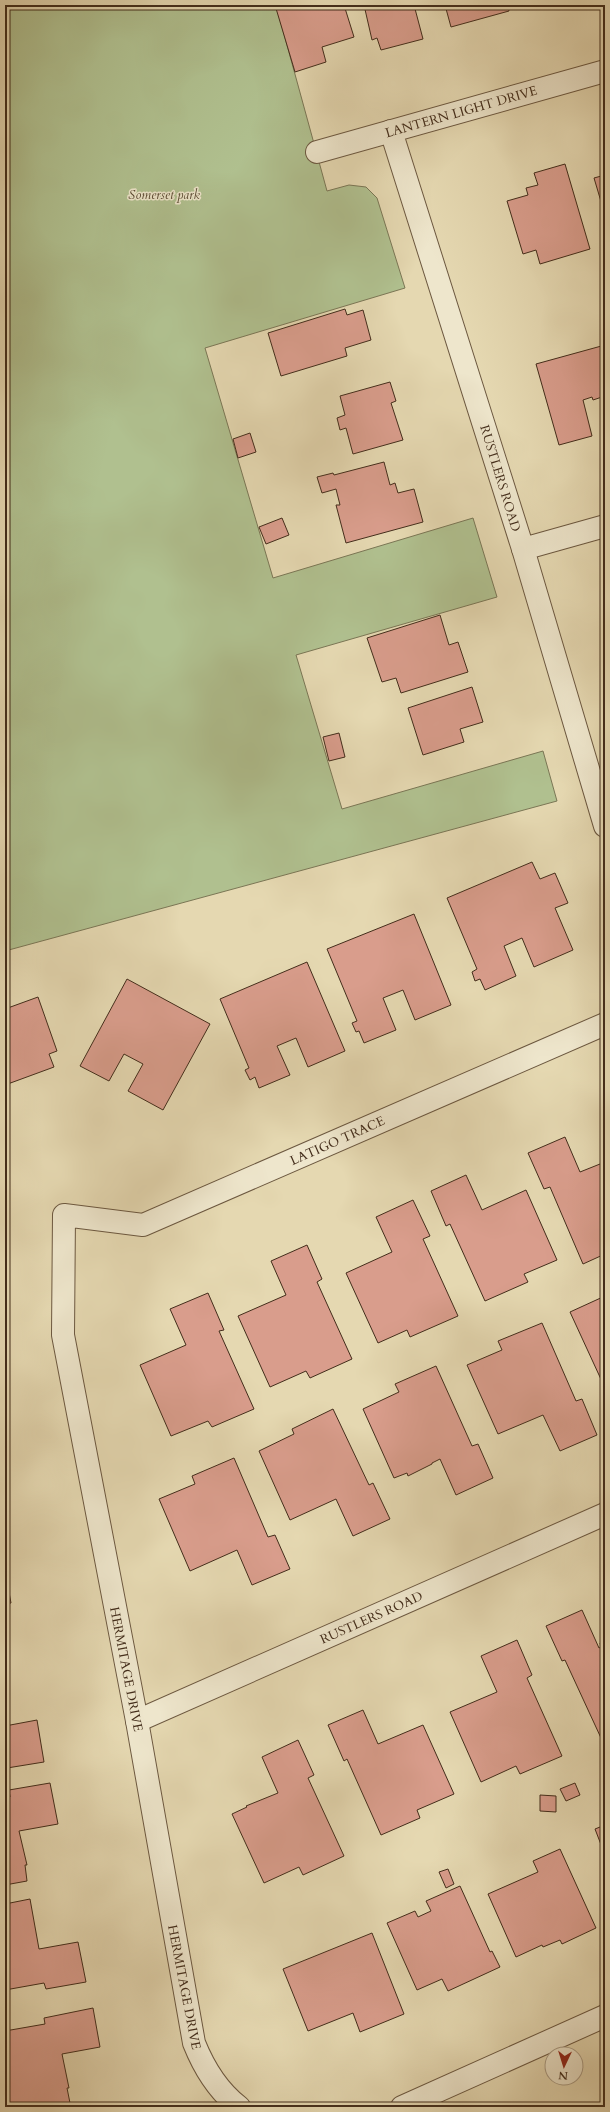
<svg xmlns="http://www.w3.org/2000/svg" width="610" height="2112" viewBox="0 0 610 2112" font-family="Cardo,serif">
	<rect width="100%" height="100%" fill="#e5d8b1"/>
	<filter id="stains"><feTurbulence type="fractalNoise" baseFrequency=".005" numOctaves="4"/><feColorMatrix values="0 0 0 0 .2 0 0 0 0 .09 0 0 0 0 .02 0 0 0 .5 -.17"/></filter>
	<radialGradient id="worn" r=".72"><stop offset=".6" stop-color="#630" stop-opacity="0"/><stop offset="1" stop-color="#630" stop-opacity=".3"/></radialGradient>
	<polygon fill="#b0c08f" stroke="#7a7655" points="5,5 276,5 327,191 349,185 366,187 377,198 405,288 205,348 273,578 473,518 497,597 296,655 342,809 543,751 557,801 5,951"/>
	<g fill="#d99d8c" stroke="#432d1b">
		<polygon points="275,5 344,5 354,37 322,47 326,62 295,72"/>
		<polygon points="364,5 414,5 423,39 381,50 377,38 372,40"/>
		<polygon points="445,5 508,5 509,11 451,27"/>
		<polygon points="565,164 590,249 540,264 536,250 523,254 507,201 528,195 526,188 538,185 534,173"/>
		<polygon points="605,175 605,215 594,178"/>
		<polygon points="345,309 347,315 363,310 371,340 345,348 347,356 281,376 268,333"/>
		<polygon points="605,345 605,396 593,400 592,397 583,400 592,436 559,445 536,364"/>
		<polygon points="390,382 396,401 391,403 403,440 353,454 346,428 340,430 337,418 345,415 340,396"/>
		<polygon points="250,433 256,452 238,458 233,439"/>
		<polygon points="384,462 390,485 395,483 398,493 414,489 423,522 346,543 336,505 340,505 336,489 322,493 317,477 333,473 334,475"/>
		<polygon points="282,518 289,535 266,544 259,527"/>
		<polygon points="440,615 449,645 458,642 468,672 401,693 396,678 382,682 367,638"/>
		<polygon points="472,687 483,722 460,729 464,742 423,755 408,708"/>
		<polygon points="339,733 345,757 329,761 323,737"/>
		<polygon points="532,862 540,879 555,873 568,903 555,908 573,950 534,967 522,938 504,946 516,976 485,990 480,979 475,981 472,972 477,969 447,898"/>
		<polygon points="414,914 451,1005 415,1020 403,990 383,998 396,1030 364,1043 359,1031 356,1032 352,1023 357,1021 327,949"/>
		<polygon points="307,962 345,1051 308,1067 296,1038 277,1046 290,1075 259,1088 255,1077 250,1080 245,1070 249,1068 220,999"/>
		<polygon points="127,979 210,1024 163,1110 128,1091 143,1064 124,1054 109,1081 80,1066"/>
		<polygon points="38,997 57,1051 49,1054 54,1067 5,1085 5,1009"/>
		<polygon points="565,1137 580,1172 605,1162 605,1254 583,1264 550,1187 544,1189 528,1153"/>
		<polygon points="466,1175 482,1210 526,1190 557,1260 524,1274 528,1282 485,1301 450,1224 446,1226 431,1191"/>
		<polygon points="413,1200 430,1236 423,1239 458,1316 410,1337 407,1330 378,1343 346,1273 392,1252 376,1217"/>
		<polygon points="307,1245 322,1279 317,1282 352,1359 310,1378 306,1371 270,1387 238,1316 286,1295 271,1261"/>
		<polygon points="208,1293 224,1330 219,1331 254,1409 212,1427 208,1421 171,1436 140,1365 186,1345 170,1309"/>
		<polygon points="605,1296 605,1388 570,1312"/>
		<polygon points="542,1323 576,1401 582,1399 597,1435 560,1451 543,1415 498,1434 467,1365 502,1350 498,1341"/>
		<polygon points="436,1366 472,1446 478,1444 493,1478 456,1495 440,1459 432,1463 432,1464 408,1476 407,1473 394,1478 363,1409 399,1392 395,1384"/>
		<polygon points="605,1390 605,1399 601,1391"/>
		<polygon points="333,1409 369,1485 373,1483 390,1519 353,1536 336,1499 290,1520 259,1451 294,1434 292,1429"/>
		<polygon points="234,1458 268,1537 275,1535 290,1569 252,1585 237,1550 190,1571 159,1499 195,1484 192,1476"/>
		<polygon points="5,1571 11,1603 5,1604"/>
		<polygon points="582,1610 599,1648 601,1647 600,1643 605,1641 605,1736 601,1738 565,1660 562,1661 546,1626"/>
		<polygon points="517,1640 532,1675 527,1678 562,1756 520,1774 516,1766 481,1782 450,1712 497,1692 481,1656"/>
		<polygon points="363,1710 378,1744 423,1725 454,1794 417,1810 420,1818 381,1835 347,1759 344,1761 328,1725"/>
		<polygon points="37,1720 44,1762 7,1768 7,1764 5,1764 5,1726"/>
		<polygon points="298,1740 314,1775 308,1778 344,1856 303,1875 299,1867 264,1883 232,1814 247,1807 246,1806 278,1793 262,1757"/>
		<polygon points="50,1783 58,1824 19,1831 27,1865 25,1865 27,1881 5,1885 5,1798 10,1797 9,1790"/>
		<polygon points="575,1783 580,1795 566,1801 560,1789"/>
		<polygon points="540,1795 556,1796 556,1812 540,1811"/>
		<polygon points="605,1825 605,1855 595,1829"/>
		<polygon points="560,1849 596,1928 562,1944 560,1940 543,1947 542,1945 516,1957 488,1894 538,1872 533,1861"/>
		<polygon points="448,1869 454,1884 446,1888 439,1872"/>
		<polygon points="460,1886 490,1952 492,1951 500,1967 448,1991 442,1979 417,1990 387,1923 415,1911 418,1917 431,1911 426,1901"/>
		<polygon points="30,1899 39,1949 78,1942 86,1982 46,1989 44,1983 5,1990 5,1904"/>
		<polygon points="372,1933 404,2014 360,2032 353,2013 308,2031 283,1969"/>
		<polygon points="93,2008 100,2047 62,2054 69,2088 67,2088 70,2103 51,2107 5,2107 5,2031 45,2024 44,2018"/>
	</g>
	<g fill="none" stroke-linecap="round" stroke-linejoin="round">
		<defs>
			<g id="street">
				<polyline points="391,131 523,549 605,826"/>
				<polyline points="317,152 605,71"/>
				<polyline points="523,549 605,526"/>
				<polyline points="137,1721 605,1514"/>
				<path d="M239,2107c-22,-17 -35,-39 -45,-64l-57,-322 -74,-386 1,-120 79,10 462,-201"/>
				<polyline points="402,2107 605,2016"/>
			</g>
		</defs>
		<use href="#street" stroke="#6c5840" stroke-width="24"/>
		<use href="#street" stroke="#eee6cc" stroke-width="22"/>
	</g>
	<g text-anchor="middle" stroke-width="3" stroke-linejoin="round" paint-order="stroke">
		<g font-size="13" fill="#432d1b" stroke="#eee6cc">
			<text transform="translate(461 111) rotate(-16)" y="5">LANTERN LIGHT DRIVE</text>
			<text transform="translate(501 478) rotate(73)" y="5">RUSTLERS ROAD</text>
			<text transform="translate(337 1140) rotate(-24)" y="5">LATIGO TRACE</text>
			<text transform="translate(371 1617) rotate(-24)" y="5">RUSTLERS ROAD</text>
			<text transform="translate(127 1669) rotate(79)" y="5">HERMITAGE DRIVE</text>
			<text transform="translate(185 1987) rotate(79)" y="5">HERMITAGE DRIVE</text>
		</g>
		<g font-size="13" font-style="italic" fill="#594a32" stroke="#eee6cc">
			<text x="164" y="199">Somerset park</text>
		</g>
	</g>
	<rect width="610" height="2112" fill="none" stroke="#e5d8b1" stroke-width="20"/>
	<rect x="6" y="6" width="598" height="2100" fill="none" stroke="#432d1b" stroke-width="2"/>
	<rect x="10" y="10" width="590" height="2092" fill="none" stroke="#432d1b"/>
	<g transform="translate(564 2066) rotate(184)"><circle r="19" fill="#eee6cc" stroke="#aa9c85"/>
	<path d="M0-3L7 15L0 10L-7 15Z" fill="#8f2418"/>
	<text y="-6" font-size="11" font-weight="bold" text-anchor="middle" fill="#432d1b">N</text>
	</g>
	<rect width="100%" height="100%" filter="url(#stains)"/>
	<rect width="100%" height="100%" fill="url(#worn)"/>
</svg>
